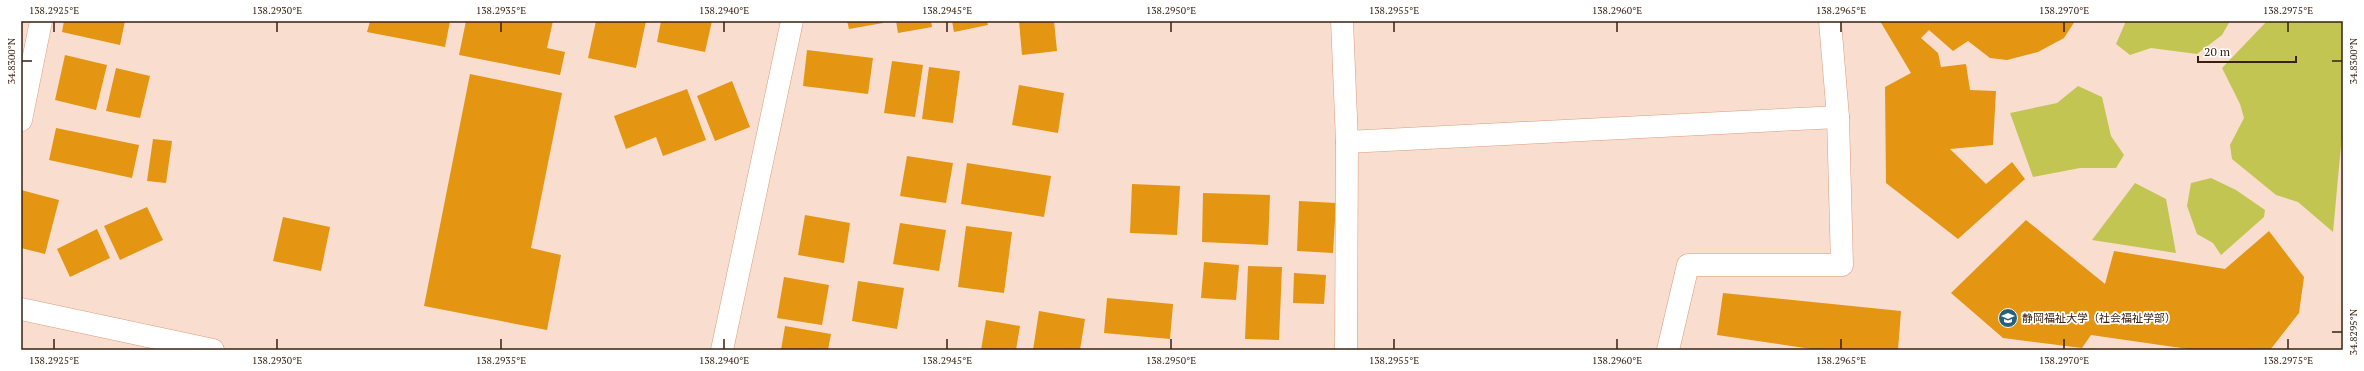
<svg xmlns="http://www.w3.org/2000/svg" width="2364" height="371" viewBox="0 0 2364 371" font-family="'PT Serif','Noto Sans JP',serif">
	<rect width="100%" height="100%" fill="#f9ded0"/>
	<g fill="#c2c552">
		<polygon points="2126,21 2230,21 2222,35 2197,54 2151,48 2130,55 2116,44"/>
		<polygon points="2267,21 2343,21 2343,124 2333,232 2298,202 2276,195 2232,159 2230,145 2244,118 2240,104 2222,68"/>
		<polygon points="2078,86 2102,97 2111,136 2124,155 2116,168 2080,168 2033,177 2010,113 2057,103"/>
		<polygon points="2211,178 2236,190 2265,210 2264,217 2221,255 2213,243 2197,234 2187,206 2191,183"/>
		<polygon points="2135,183 2166,199 2176,253 2092,240"/>
	</g>
	<g fill="#e49512">
		<polygon points="64,21 125,21 120,45 62,32"/>
		<polygon points="370,21 450,21 445,47 367,32"/>
		<polygon points="466,21 553,21 547,48 565,52 560,75 459,55"/>
		<polygon points="596,21 646,21 636,68 588,58"/>
		<polygon points="661,21 712,21 705,52 657,42"/>
		<polygon points="847,21 883,21 883,23 849,29"/>
		<polygon points="896,21 931,21 932,27 898,33"/>
		<polygon points="952,21 987,21 988,25 954,32"/>
		<polygon points="1019,21 1054,21 1057,51 1022,55"/>
		<polygon points="1880,21 2075,21 2064,38 2038,52 2007,60 1990,58 1968,41 1953,51 1929,30 1921,38 1938,53 1941,67 1966,64 1970,90 1996,91 1993,145 1950,149 1986,184 2012,162 2025,179 1958,239 1886,183 1885,87 1911,73"/>
		<polygon points="807,50 873,58 868,94 803,86"/>
		<polygon points="65,55 107,65 96,110 55,100"/>
		<polygon points="892,61 923,65 915,117 884,113"/>
		<polygon points="929,67 960,71 953,123 922,119"/>
		<polygon points="116,68 150,76 140,118 106,111"/>
		<polygon points="470,74 562,93 531,248 561,255 547,330 424,306"/>
		<polygon points="732,81 750,127 715,141 697,96"/>
		<polygon points="1019,85 1064,93 1058,133 1012,125"/>
		<polygon points="687,89 706,140 663,156 656,137 626,149 614,116"/>
		<polygon points="56,128 139,145 132,178 49,160"/>
		<polygon points="153,139 172,141 166,183 147,181"/>
		<polygon points="907,156 953,163 946,203 900,196"/>
		<polygon points="967,163 1051,176 1044,217 961,204"/>
		<polygon points="1132,184 1180,186 1177,235 1130,233"/>
		<polygon points="21,190 59,200 45,254 21,248"/>
		<polygon points="1203,193 1270,195 1268,245 1202,242"/>
		<polygon points="1299,201 1336,203 1333,253 1297,251"/>
		<polygon points="147,207 163,240 120,260 104,226"/>
		<polygon points="805,215 850,223 844,263 798,255"/>
		<polygon points="283,217 330,227 321,271 273,261"/>
		<polygon points="2026,220 2105,284 2114,251 2225,269 2269,231 2304,277 2299,313 2270,350 2195,350 2091,335 2082,348 2003,338 1951,293"/>
		<polygon points="900,223 946,230 939,271 893,264"/>
		<polygon points="966,226 1012,232 1004,293 958,287"/>
		<polygon points="97,229 110,258 70,277 57,249"/>
		<polygon points="1204,262 1239,265 1236,300 1201,298"/>
		<polygon points="1248,266 1282,267 1279,340 1245,339"/>
		<polygon points="1294,273 1326,275 1324,304 1293,303"/>
		<polygon points="784,277 829,285 822,325 777,318"/>
		<polygon points="858,281 904,288 897,329 852,321"/>
		<polygon points="1723,293 1901,311 1898,350 1818,350 1717,335"/>
		<polygon points="1107,298 1173,304 1170,339 1104,333"/>
		<polygon points="1039,311 1085,319 1080,350 1033,350"/>
		<polygon points="986,320 1020,326 1016,350 981,350"/>
		<polygon points="785,326 831,334 828,350 781,350"/>
	</g>
	<g fill="none" stroke-linecap="round" stroke-linejoin="round">
		<defs>
			<g id="minor">
				<polyline points="1342,21 1347,142 1346,350"/>
				<polyline points="21,120 41,21"/>
				<polyline points="1347,142 1838,117"/>
				<polyline points="21,309 213,350"/>
				<polyline points="722,350 792,21"/>
				<polyline points="1668,350 1688,265 1842,265 1838,117 1830,21"/>
			</g>
		</defs>
		<use href="#minor" stroke="#da9c79" stroke-width="23"/>
		<use href="#minor" stroke="#fff" stroke-width="22"/>
	</g>
	<path fill="none" stroke="#392012" stroke-width="1.5" d="M54,22v10M277,22v10M501,22v10M724,22v10M947,22v10M1171,22v10M1394,22v10M1617,22v10M1841,22v10M2064,22v10M2288,22v10M22,61h10M2332,61h10M2332,332h10M54,339v10M277,339v10M501,339v10M724,339v10M947,339v10M1171,339v10M1394,339v10M1617,339v10M1841,339v10M2064,339v10M2288,339v10"/>
	<defs>
		<symbol id="university-disc" viewBox="-11 -11 22 22"><circle r="9.5" fill="#28617a" stroke="#fff"/><path d="M0-5L7-2L0 1L-7-2ZM-4 1L0 2.5L4 1V4Q0 6-4 4Z" fill="#fff"/></symbol>
	</defs>
	<g fill-rule="evenodd">
		<use href="#university-disc" x="1997" y="307" width="22" height="22"/>
	</g>
	<g text-anchor="middle" stroke-width="3.5" stroke-linejoin="round" paint-order="stroke">
		<g font-size="11" fill="#392012" stroke="#fff" text-anchor="start">
			<text x="2022" y="322">静岡福祉大学（社会福祉学部）</text>
		</g>
	</g>
	<rect width="2364" height="371" fill="none" stroke="#ffffff" stroke-width="44"/>
	<path d="M2198 56v6h98v-6" fill="none" stroke="#392012" stroke-width="2"/>
	<text x="2204" y="56" font-size="12" fill="#392012" stroke="#ffffff" stroke-width="3" paint-order="stroke">20 m</text>
	<rect x="22" y="22" width="2320" height="327" fill="none" stroke="#392012" stroke-width="1.5"/>
	<g font-size="10" text-anchor="middle" fill="#392012">
		<text x="54" y="14">138.2925°E</text>
		<text x="277" y="14">138.2930°E</text>
		<text x="501" y="14">138.2935°E</text>
		<text x="724" y="14">138.2940°E</text>
		<text x="947" y="14">138.2945°E</text>
		<text x="1171" y="14">138.2950°E</text>
		<text x="1394" y="14">138.2955°E</text>
		<text x="1617" y="14">138.2960°E</text>
		<text x="1841" y="14">138.2965°E</text>
		<text x="2064" y="14">138.2970°E</text>
		<text x="2288" y="14">138.2975°E</text>
		<text transform="translate(11 61) rotate(-90)" y="4">34.8300°N</text>
		<text transform="translate(2353 61) rotate(-90)" y="4">34.8300°N</text>
		<text transform="translate(2353 332) rotate(-90)" y="4">34.8295°N</text>
		<text x="54" y="364">138.2925°E</text>
		<text x="277" y="364">138.2930°E</text>
		<text x="501" y="364">138.2935°E</text>
		<text x="724" y="364">138.2940°E</text>
		<text x="947" y="364">138.2945°E</text>
		<text x="1171" y="364">138.2950°E</text>
		<text x="1394" y="364">138.2955°E</text>
		<text x="1617" y="364">138.2960°E</text>
		<text x="1841" y="364">138.2965°E</text>
		<text x="2064" y="364">138.2970°E</text>
		<text x="2288" y="364">138.2975°E</text>
	</g>
</svg>
